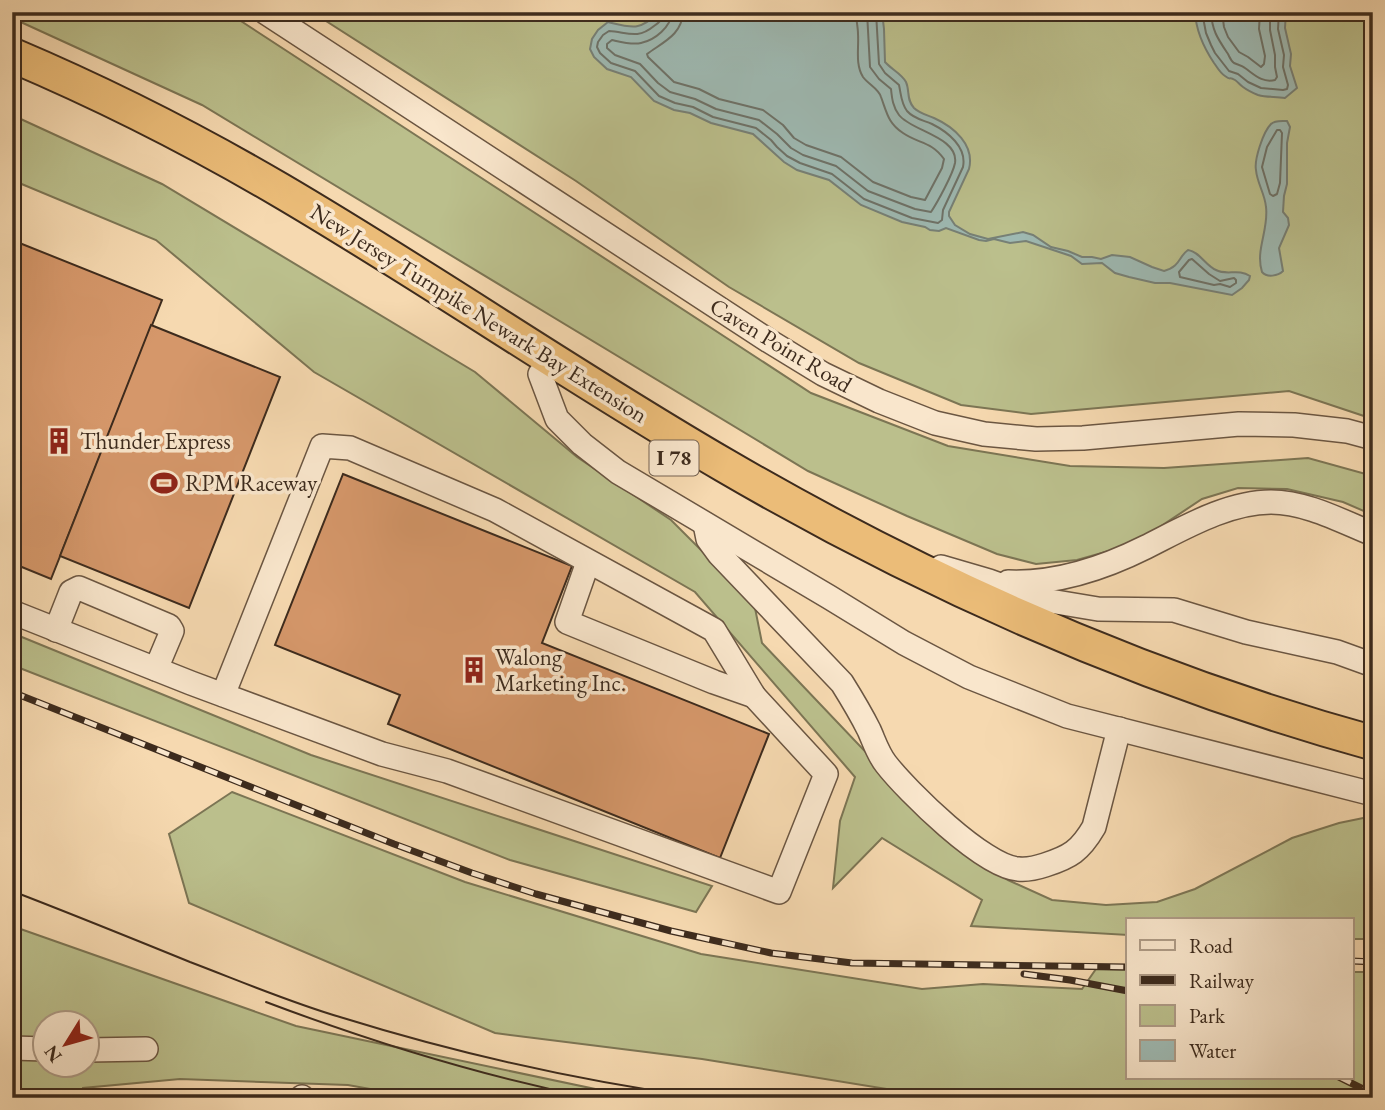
<svg xmlns="http://www.w3.org/2000/svg" width="1385" height="1110" viewBox="0 0 1385 1110" font-family="'EB Garamond',serif">
	<rect width="100%" height="100%" fill="#f6d9b0"/>
	<filter id="stains"><feTurbulence type="fractalNoise" baseFrequency=".00286" numOctaves="4"/><feColorMatrix values="0 0 0 0 .2 0 0 0 0 .09 0 0 0 0 .02 0 0 0 .5 -.17"/></filter>
	<radialGradient id="worn" r=".72"><stop offset=".6" stop-color="#630" stop-opacity="0"/><stop offset="1" stop-color="#630" stop-opacity=".3"/></radialGradient>
	<g fill="#bbbf8c" stroke="#7c7554" stroke-width="2" fill-rule="evenodd">
		<polygon points="12,12 227,12 811,393 948,446 1070,466 1164,468 1308,458 1373,476 1373,515 1343,502 1287,489 1238,488 1202,499 1149,534 1116,549 1077,560 1036,564 997,554 907,516 808,471 202,105 12,18"/>
		<polygon points="312,12 1373,12 1373,419 1289,391 1031,414 961,405 859,363 729,287 576,181"/>
		<polygon points="12,115 162,184 475,372 577,457 671,520 754,603 762,643 955,846 1008,880 1052,900 1106,905 1157,902 1195,889 1292,838 1339,823 1373,816 1373,939 1352,939 1352,919 1128,919 1128,935 971,926 982,900 882,838 833,888 840,821 855,777 695,592 314,372 156,240 12,180"/>
		<polygon points="12,633 311,755 712,886 696,912 510,860 12,665"/>
		<polygon points="232,792 465,882 701,954 922,989 983,984 1082,989 1096,969 1128,970 1128,1077 1352,1077 1352,972 1373,972 1373,1098 942,1098 702,1059 495,1033 189,903 169,834"/>
		<path d="M12,926l284,100 342,72h-218l-72,-13 -168,-6 -97,9 -2,10h-69zM46,1023h42v41h-42z"/>
	</g>
	<g fill="#9eb9b2" stroke="#778076" stroke-width="2">
		<path d="M659,12h223l2,17 1,33c6,7 17,12 21,20 4,9 0,17 8,26 5,5 13,7 20,10 20,9 41,27 35,51l-20,43v4l6,9 15,9 18,5 35,-7 10,3 18,12 17,4 14,6h10l9,2 11,-4 18,2 22,10 12,4c17,-5 14,-14 24,-21 12,2 17,15 28,20 11,6 22,-2 34,6l-1,4 -7,8 -10,7 -62,-12h-15l-26,-6 -14,-4 -13,-10 -20,1 -11,-8 -45,-15 -16,2 -16,-4 -8,2 -7,-1 -33,-12 -7,3 -9,-1 -5,-3 -23,-5 -41,-17 -32,-25 -32,-10 -13,-8 -31,-28 -42,-11 -21,-10 -16,-3 -20,-9 -23,-24 -24,-8 -13,-12 -4,-8 2,-10 6,-9 10,-8c25,6 32,9 51,-10z"/>
		<path d="M1195,12h91l-1,16 6,26 -1,12 7,22 -12,10c-9,-2 -17,0 -27,-3 -5,-2 -11,-5 -15,-8 -3,-2 -5,-5 -8,-7 -7,-4 -3,1 -10,-4 -5,-3 -8,-9 -11,-13 -10,-15 -18,-31 -19,-51z"/>
		<path d="M1287,121l3,6 -3,16v41l-3,12 -1,16 5,6 1,7 -10,23 4,23c-5,5 -16,7 -21,1 -7,-22 7,-42 4,-65 -1,-13 -9,-24 -10,-37 -2,-10 7,-38 15,-46 4,-4 10,-3 16,-3z"/>
	</g>
	<g fill="none" stroke-linecap="round" stroke-linejoin="round">
		<g stroke="#6e7268" stroke-width="2">
			<path d="M664,12c-1,7 -4,10 -10,14 -17,14 -27,6 -45,5l-6,4 -5,7 -1,5 3,6 11,10 24,8 24,25 16,7 18,4 20,10 43,11 15,12 6,7 10,9 13,7 32,11 32,25 48,19 26,5 4,-3 1,-10 20,-43c4,-20 -15,-35 -31,-43 -9,-4 -18,-5 -25,-13 -6,-8 -6,-17 -8,-26l-14,-12 -6,-9 -3,-52"/>
			<path d="M672,12c-1,15 -17,28 -31,31 -9,2 -20,-1 -29,-3l-5,4v4l8,7 25,9 18,19 12,9 25,7 21,10 43,11 18,14 14,14 12,7 33,11 32,25 47,18 16,3c6,-9 22,-38 24,-49 4,-26 -44,-32 -56,-48 -6,-8 -7,-16 -8,-26l-12,-10 -9,-12 -3,-55"/>
			<path d="M683,12c-1,23 -20,30 -36,42l1,3 26,25 25,7 20,10 44,11 20,15 11,13 12,7 35,12 32,25 38,15 14,3 17,-32 2,-9c-13,-18 -25,-15 -41,-26 -15,-10 -16,-20 -22,-36 -2,-8 -13,-13 -18,-20 -8,-13 -4,-29 -5,-43 0,-7 -2,-14 -2,-22"/>
			<polyline points="1202,12 1206,33 1211,45 1215,53 1229,71 1238,74 1248,82 1261,88 1283,90 1287,89 1288,85 1283,67 1284,55 1278,29 1279,12"/>
			<path d="M1211,12c1,19 7,27 17,42 2,4 3,7 6,9 4,2 8,2 11,5 10,7 17,15 30,12l2,-3 -2,-10v-12l-5,-25v-18"/>
			<polyline points="1222,12 1224,27 1228,37 1239,52 1248,57 1261,67 1264,64 1265,56 1259,29 1260,12"/>
			<polygon points="1277,130 1280,130 1282,133 1280,183 1277,194 1273,196 1270,194 1262,167 1267,147"/>
			<polygon points="1192,259 1209,274 1220,281 1234,278 1236,280 1236,283 1230,287 1220,284 1214,285 1180,277 1179,272 1189,260"/>
		</g>
	</g>
	<g fill="#d5976a" stroke="#3d2b1d" stroke-width="2">
		<polygon points="12,240 162,300 51,579 12,563"/>
		<polygon points="151,325 280,377 189,608 60,556"/>
		<polygon points="343,474 572,566 542,643 769,734 720,858 388,724 400,695 275,645"/>
		<polygon points="274,1091 274,1098 233,1098 233,1092"/>
	</g>
	<g fill="none" stroke-linecap="round" stroke-linejoin="round">
		<defs>
			<g id="minor">
				<polyline points="265,12 769,341 823,374 879,401 935,423 984,434 1036,439 1083,438 1239,424 1294,425 1347,431 1373,438"/>
				<polyline points="540,374 557,419 582,444 618,472 829,597 904,643 969,677 1067,716 1373,794"/>
				<path d="M705,524l3,15 11,15 123,129c10,16 19,31 27,47 5,11 9,24 17,34 21,27 98,103 132,105 9,1 18,-1 27,-4 25,-8 35,-14 49,-38l25,-98"/>
				<polyline points="588,562 567,622 714,682 754,696"/>
				<polyline points="941,567 989,581 1038,599 1098,609 1174,610 1246,632 1337,652 1373,665"/>
				<path d="M1008,582c48,2 96,-14 138,-35 38,-19 82,-45 125,-45 35,0 70,19 102,32"/>
				<polyline points="12,612 191,683 382,754 447,771 779,892 826,774 754,696 714,630 495,510 350,448 322,446 223,695"/>
				<polyline points="56,630 71,592 79,588 169,626 172,631 156,669"/>
				<polyline points="12,1048 46,1049"/>
				<polyline points="88,1050 146,1049"/>
				<polyline points="302,1098 302,1097"/>
			</g>
			<path id="highway" d="M12,55c92,39 181,84 268,135 150,88 294,188 444,275 204,119 421,215 649,278"/>
		</defs>
		<use href="#minor" stroke="#6b5642" stroke-width="26"/>
		<use href="#highway" stroke="#3d2b1d" stroke-width="37"/>
		<use href="#minor" stroke="#f9e6cc" stroke-width="23"/>
		<use href="#highway" stroke="#ebbc78" stroke-width="33"/>
		<g stroke="#3d2b1d" stroke-width="2">
			<path d="M12,891c60,23 119,47 178,71 50,19 99,40 150,55 119,37 240,64 363,81"/>
			<path d="M266,1002c106,40 215,74 326,96"/>
		</g>
		<defs>
			<g id="rail">
				<polyline points="12,692 394,844 472,873 536,894 671,931 771,953 852,963 1128,967"/>
				<polyline points="1352,961 1373,962"/>
				<polyline points="1024,974 1070,980 1128,991"/>
				<polyline points="1339,1077 1373,1094"/>
			</g>
		</defs>
		<use href="#rail" stroke="#3d2b1d" stroke-width="7"/>
		<use href="#rail" stroke="#f9e6cc" stroke-width="4.5" stroke-dasharray="13" stroke-linecap="butt"/>
	</g>
	<defs>
		<symbol id="building-bare" viewBox="-9 -9 18 18"><path d="M-4-6H4V6H1V3H-1V6H-4ZM-2.5-4.3h1.7v1.8h-1.7ZM.8-4.3h1.7v1.8H.8ZM-2.5-1h1.7V.8h-1.7ZM.8-1h1.7V.8H.8Z" fill="#8f2418" stroke="#f9e6cc" stroke-width="2.5" paint-order="stroke"/></symbol>
		<symbol id="stadium-bare" viewBox="-9 -9 18 18"><path d="M0-5a6.5 5 0 1 0 0 10a6.5 5 0 1 0 0-10ZM-3.5-1.8h7v3.6h-7Z" fill="#8f2418" stroke="#f9e6cc" stroke-width="2.5" paint-order="stroke"/></symbol>
	</defs>
	<g fill-rule="evenodd">
		<use href="#building-bare" x="40" y="422" width="38" height="38"/>
		<use href="#stadium-bare" x="145" y="464" width="38" height="38"/>
		<use href="#building-bare" x="455" y="651" width="38" height="38"/>
	</g>
	<g text-anchor="middle" stroke-width="7" stroke-linejoin="round" paint-order="stroke">
		<rect fill="#f9e6cc" stroke="#756352" stroke-width="2" x="649.5" y="440.5" width="49" height="35" rx="5"/>
		<g font-size="21" font-weight="bold" fill="#3d2b1d">
			<text x="674" y="465">I 78</text>
		</g>
		<g font-size="23" fill="#3d2b1d" stroke="#f9e6cc">
			<text transform="translate(479 313) rotate(32)" y="8">New Jersey Turnpike Newark Bay Extension</text>
			<text transform="translate(781 345) rotate(31)" y="8">Caven Point Road</text>
		</g>
		<g font-size="23" fill="#3d2b1d" stroke="#f9e6cc" text-anchor="start">
			<text x="80" y="449">Thunder Express</text>
			<text x="185" y="491">RPM Raceway</text>
			<text x="495" y="665">Walong<tspan x="495" dy="26">Marketing Inc.</tspan></text>
		</g>
	</g>
	<rect width="1385" height="1110" fill="none" stroke="#f6d9b0" stroke-width="42"/>
	<rect x="14" y="14" width="1357" height="1082" fill="none" stroke="#3d2b1d" stroke-width="3.5"/>
	<rect x="21" y="21" width="1343" height="1068" fill="none" stroke="#3d2b1d" stroke-width="2"/>
	<rect x="1126" y="918" width="228" height="161" fill="#f9e6cc" stroke="#ae9b86" stroke-width="2"/>
	<rect x="1140" y="940" width="35" height="10" fill="#f9e6cc" stroke="#ae9b86" stroke-width="2"/>
	<text x="1189" y="953" font-size="21" fill="#3d2b1d">Road</text>
	<rect x="1140" y="975" width="35" height="10" fill="#3d2b1d" stroke="#ae9b86" stroke-width="2"/>
	<text x="1189" y="988" font-size="21" fill="#3d2b1d">Railway</text>
	<rect x="1140" y="1005" width="35" height="21" fill="#bbbf8c" stroke="#ae9b86" stroke-width="2"/>
	<text x="1189" y="1023" font-size="21" fill="#3d2b1d">Park</text>
	<rect x="1140" y="1040" width="35" height="21" fill="#9eb9b2" stroke="#ae9b86" stroke-width="2"/>
	<text x="1189" y="1058" font-size="21" fill="#3d2b1d">Water</text>
	<g transform="translate(66 1044) rotate(233)"><circle r="33" fill="#f9e6cc" stroke="#ae9b86" stroke-width="2"/>
	<path d="M0-5L12 26L0 18L-12 26Z" fill="#8f2418"/>
	<text y="-10" font-size="19" font-weight="bold" text-anchor="middle" fill="#3d2b1d">N</text>
	</g>
	<rect width="100%" height="100%" filter="url(#stains)"/>
	<rect width="100%" height="100%" fill="url(#worn)"/>
</svg>
